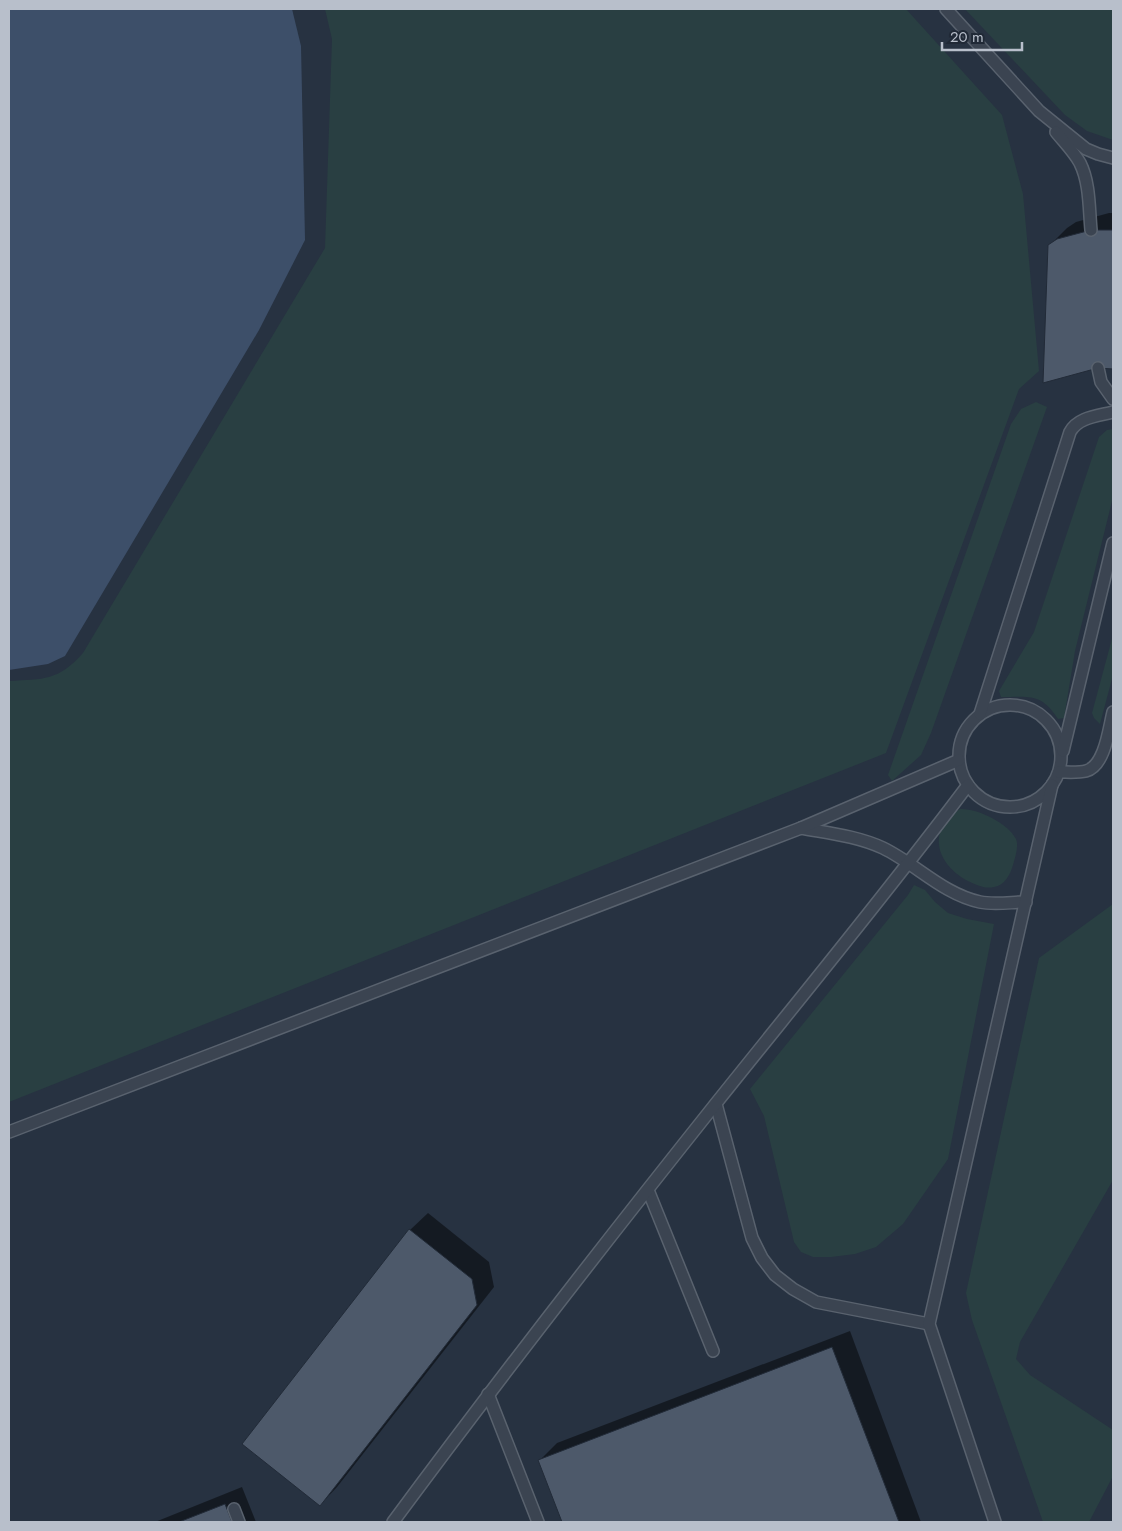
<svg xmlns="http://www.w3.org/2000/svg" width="1122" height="1531" viewBox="0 0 1122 1531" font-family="Jost,sans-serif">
	<rect width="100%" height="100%" fill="#273241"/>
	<g fill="#293f42">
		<path d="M325,9h581l96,106 21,79 16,177 -20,18 -133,364 -877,349v-421c35,-2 49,0 74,-28l242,-405 7,-209z"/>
		<polygon points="965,9 1113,9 1113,140 1087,131 1065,115"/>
		<polygon points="1036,402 1047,407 931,733 921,755 892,781 888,775 1011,424 1021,409"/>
		<path d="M1113,429v68l-38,154 -11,67 -6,1c-17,-27 -29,-22 -57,-22l-2,-6 35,-59 65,-195 8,-7z"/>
		<polygon points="1113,635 1113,675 1100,724 1094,718 1092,713"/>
		<path d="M960,809c17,-1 48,14 56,30 3,7 -1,19 -3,26 -3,10 -8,20 -19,22 -10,2 -17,-2 -26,-6 -32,-17 -42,-51 -8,-72z"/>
		<polygon points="914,885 925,890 935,902 948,913 967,919 994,924 948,1159 903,1224 876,1247 855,1254 831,1257 813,1257 801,1252 794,1242 764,1116 750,1089 908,895"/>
		<polygon points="1113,904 1113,1180 1020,1342 1016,1359 1030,1375 1113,1430 1113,1476 1089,1522 1043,1522 972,1320 966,1293 1039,958"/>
	</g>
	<polygon fill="#3d4f69" points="9,9 292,9 301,46 305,240 259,330 65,656 48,664 9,670"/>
	<g fill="#0007">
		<polygon points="1109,213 1113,213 1113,368 1098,367 1049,246 1067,228 1076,222"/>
		<polygon points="428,1213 489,1262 494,1287 337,1487 320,1505 410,1230"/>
		<polygon points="850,1331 921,1522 563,1522 539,1461 557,1443"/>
		<polygon points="242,1487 256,1522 155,1522"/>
	</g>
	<g fill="#4d596a" stroke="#222b38">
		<polygon points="1091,230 1113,230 1113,369 1098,368 1043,383 1048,245 1057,239"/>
		<polygon points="409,1229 472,1279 477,1305 320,1506 242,1444"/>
		<polygon points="832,1347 899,1522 562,1522 538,1460"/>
		<polygon points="225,1504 232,1522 179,1522"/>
	</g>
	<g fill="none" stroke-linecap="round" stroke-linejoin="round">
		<defs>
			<g id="service">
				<polyline points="946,9 1039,111 1086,149 1098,154 1113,158"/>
				<path d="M1056,132c8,10 18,20 24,31 10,20 9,46 11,67"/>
				<polyline points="1098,368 1101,382 1113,399"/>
				<circle cx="1010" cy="756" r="51"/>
				<path d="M980,714l90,-282c8,-15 28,-16 43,-20"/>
				<polyline points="1063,751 1113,543"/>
				<path d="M1059,772c8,0 19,1 27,-1 19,-5 23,-43 27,-59"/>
				<path d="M801,828c27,5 56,8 82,20 33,16 60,46 97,54 14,3 32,0 46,0"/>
				<polyline points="716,1104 752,1238 762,1258 775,1275 793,1289 816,1302 929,1324"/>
				<polyline points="9,1132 801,828 959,760"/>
				<polyline points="648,1190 713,1351"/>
				<polyline points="488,1394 538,1522"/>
				<polyline points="234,1509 239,1522"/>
				<path d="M393,1522c105,-142 214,-282 324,-420 84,-105 170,-209 251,-317"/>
				<polyline points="995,1522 929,1324 1052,785"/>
			</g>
		</defs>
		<use href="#service" stroke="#59626e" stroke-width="14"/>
		<use href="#service" stroke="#3b4451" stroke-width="11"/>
	</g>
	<rect width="1122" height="1531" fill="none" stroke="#b8bfcb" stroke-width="20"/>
	<path d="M942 42v8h80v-8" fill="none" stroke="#b8bfcb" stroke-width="2.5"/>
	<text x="950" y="42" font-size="15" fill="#b8bfcb" stroke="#202936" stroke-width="4" paint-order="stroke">20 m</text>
</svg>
